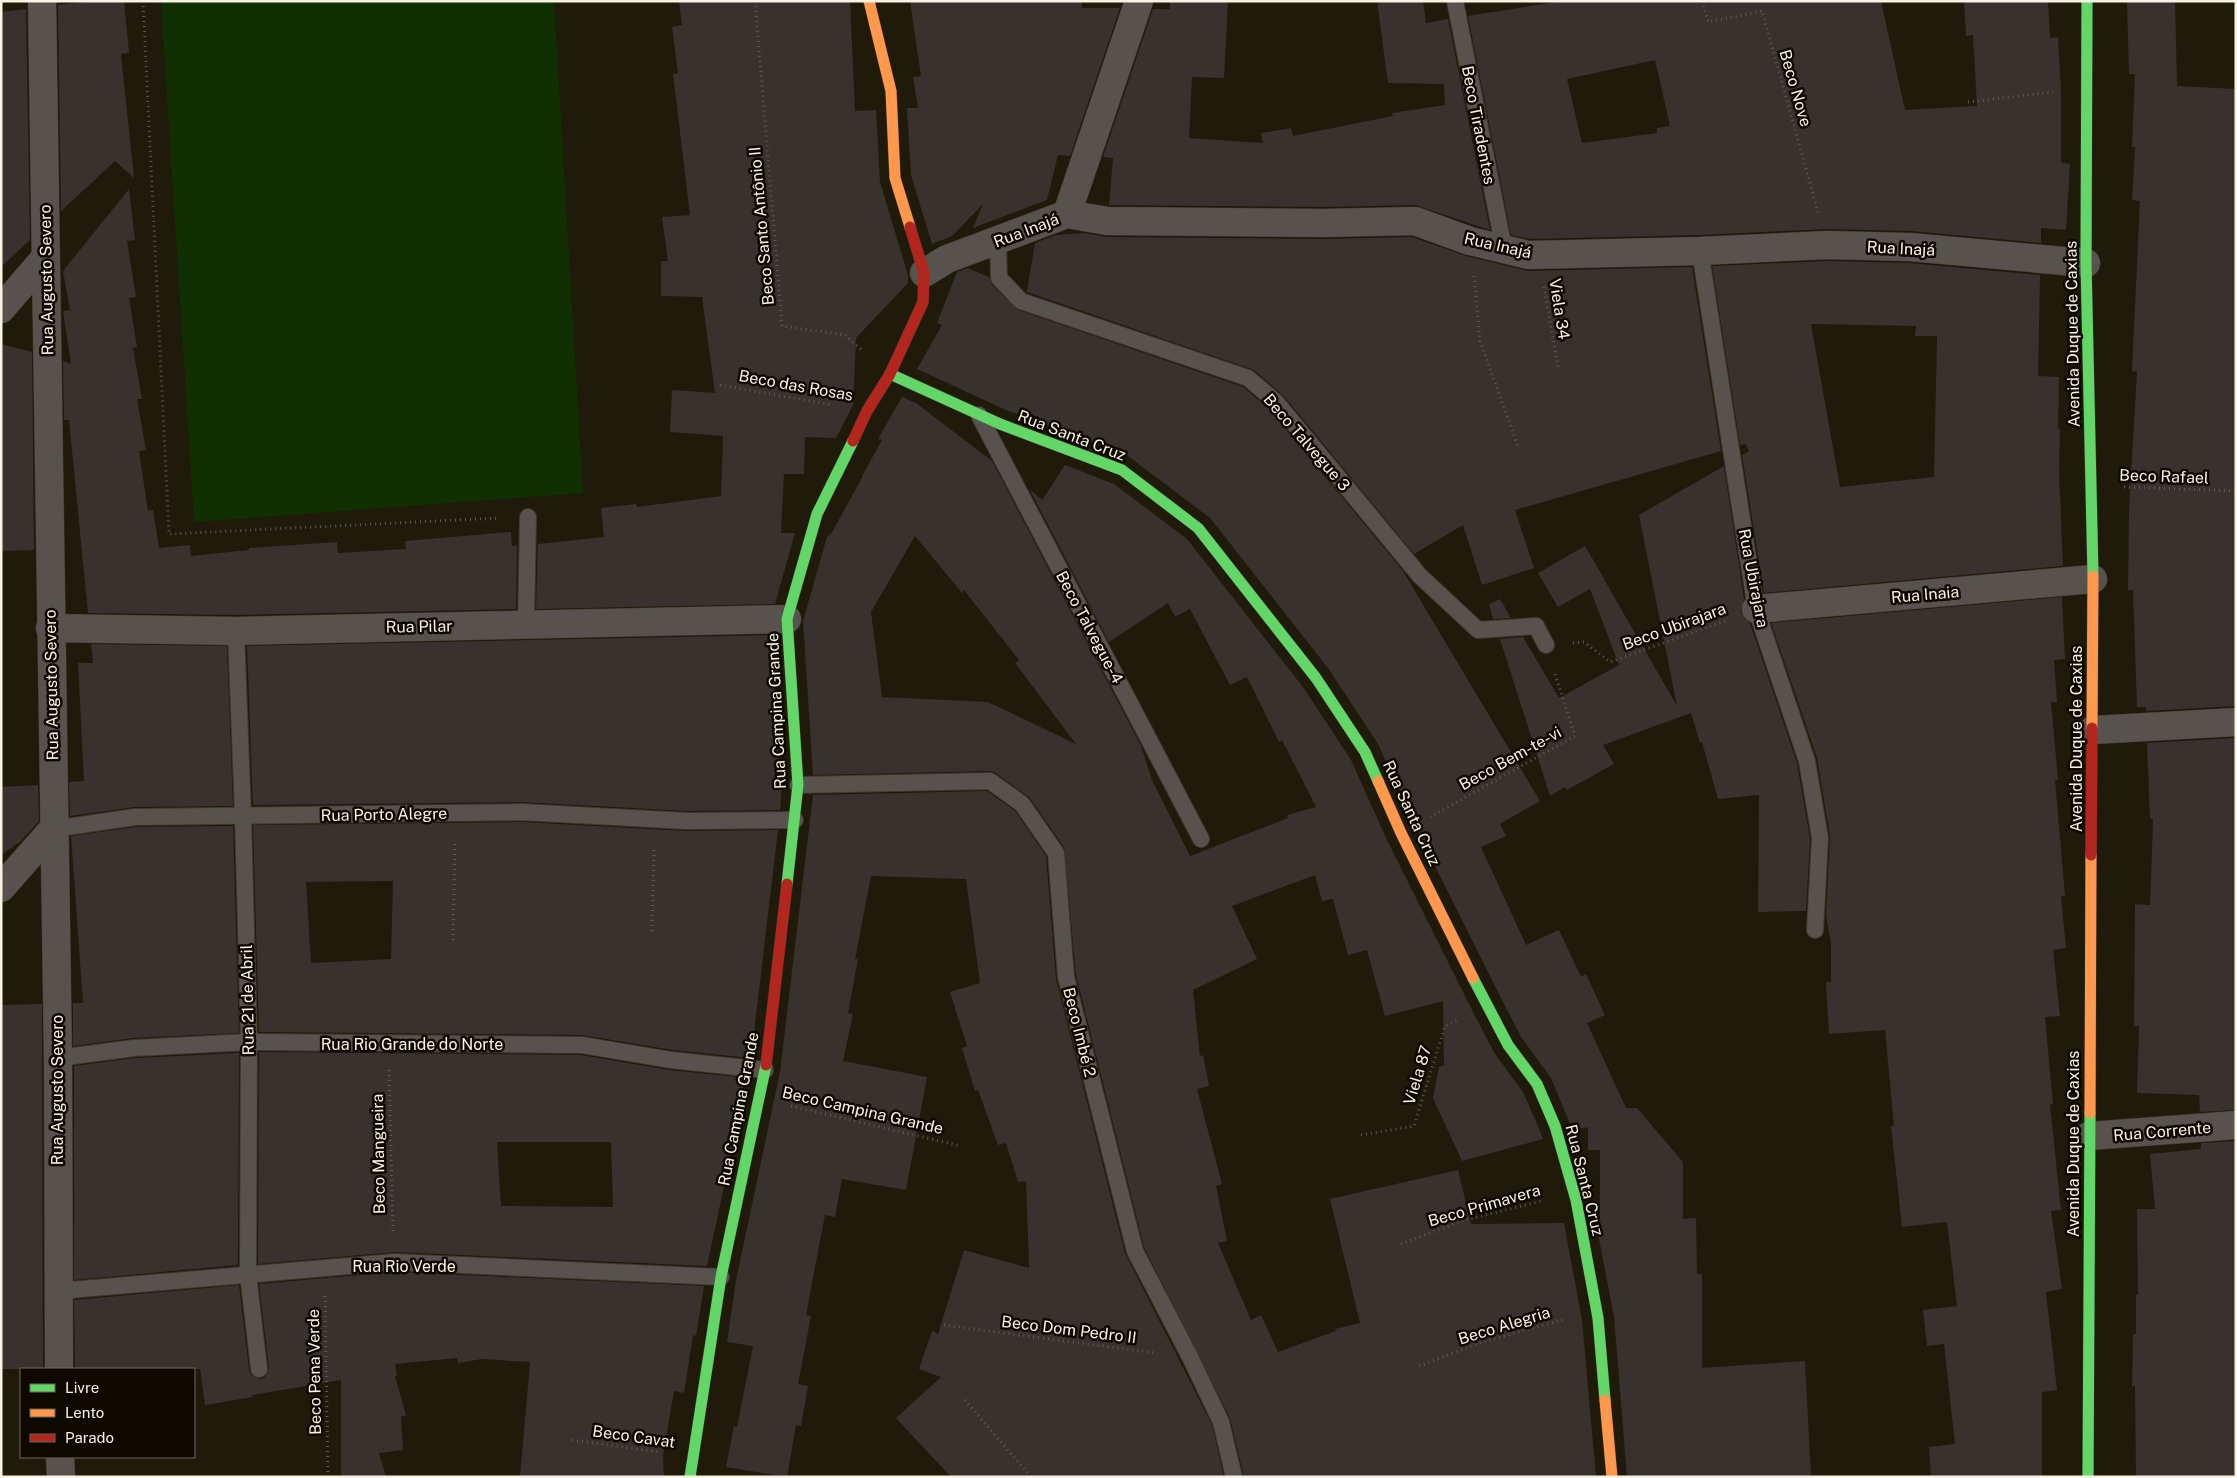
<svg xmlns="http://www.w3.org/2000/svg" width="2237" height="1478" viewBox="0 0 2237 1478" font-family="'Public Sans',sans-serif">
	<rect width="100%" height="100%" fill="#201a0a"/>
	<polygon fill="#103001" points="161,1 554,1 583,493 194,522"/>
	<g fill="#39312e" fill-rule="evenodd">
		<polygon points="95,1 124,1 129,53 121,54 134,178 115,161 61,211 58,5"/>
		<polygon points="679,1 850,1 855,111 876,110 880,182 908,275 908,283 856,338 853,405 836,438 805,437 804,474 784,474 781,533 795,533 775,604 536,609 538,544 604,537 601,508 636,504 637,507 721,496 723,436 670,432 672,390 715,393 702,297 661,296 661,261 668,261 662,217 690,215 673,74 678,73 672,27 682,25"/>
		<polygon points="910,1 1082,1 1082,8 1120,8 1070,156 1058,155 1047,200 973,228 983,204 952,236 932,244 911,175 907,108 918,108 913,77 921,76"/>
		<polygon points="1170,1 1228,1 1224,78 1192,77 1189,138 1263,143 1261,133 1291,128 1293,136 1393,116 1392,113 1445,105 1444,84 1388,83 1377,1 1423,1 1426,23 1448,19 1490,230 1415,205 1324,207 1109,205 1113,158 1103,157 1153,9 1170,9"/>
		<path d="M1562,1h319l24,109 72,-4 -4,-71 -7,1 -2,-35h84l2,37 8,-1 3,56v70l9,1 -4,66 -25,-2v15l-130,-12 -83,-2 -129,6 -169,4 -19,-4 -43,-219zM1655,60l15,66 -13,2v5l-75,10 -15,-64z"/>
		<polygon points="2127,1 2175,1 2177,86 2236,89 2236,706 2146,711 2146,707 2137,707 2133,590 2128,590 2129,509 2137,372 2132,371 2140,201 2132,200 2135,147 2132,147 2135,74 2129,74"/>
		<polygon points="26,9 30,240 1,267 1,12"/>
		<polygon points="129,189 135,240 127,241 136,297 129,298 137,347 133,348 142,399 137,399 146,450 139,451 148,511 153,510 159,548 190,545 191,556 249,550 249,548 337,542 338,553 406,549 405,541 511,532 512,546 517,545 516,609 236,615 88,613 69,420 64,420 63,361 71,364 63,311 70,310 63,271"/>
		<polygon points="1084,233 1107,237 1324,239 1412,237 1466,256 1528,271 1692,267 1721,451 1515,510 1534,568 1482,585 1463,525 1414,554 1284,396 1254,370 1027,292 1024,290 1027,291 1035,243 1056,235"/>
		<path d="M1828,261l81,2 131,12 -2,101 21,1 -1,52h2l-1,42 4,95 -299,27 -22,-138 7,-4 -3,-7 -6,1 -28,-179zM1811,324l105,2 -1,10h22l-3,141 -94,10z"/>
		<polygon points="967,268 989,277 992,285 1018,310 1243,387 1269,409 1403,571 1540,801 1500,824 1506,836 1481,847 1526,945 1559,930 1581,977 1586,974 1605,1015 1587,1023 1626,1108 1637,1108 1683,1162 1683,1219 1696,1218 1697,1274 1702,1274 1702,1368 1805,1361 1811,1477 1627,1477 1614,1317 1596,1223 1600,1223 1600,1150 1588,1150 1588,1127 1573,1131 1551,1078 1521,1037 1502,1000 1415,826 1378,744 1328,668 1210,518 1128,456 1006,410 917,369 942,325 937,323 957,272"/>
		<polygon points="1,344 32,352 34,550 1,551"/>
		<path d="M902,397l14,6 76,58 149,285 11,34 38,76 98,-38 -1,-3 29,-8 -34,-67 -3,2 -32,-65 -17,8 -40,-76 -15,8 -7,-14 -59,39 -79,-152 12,10 23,-35 49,19 73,55 116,148 48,73 36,80 87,174 21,40 28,38 17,39 3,8 -81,22 -29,-63 6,-31 5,-2 -1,-64 -58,15 -18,-66 -19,5 -15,-56 -11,2 -7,-26 -83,31 25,53 -64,31 7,66 3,-1 6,31 -12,3 25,95 -6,2 11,55 -9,2 33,77 10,-5 17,37 58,-21 -1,-2 25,-6 -30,-124 128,-29 13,54 93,-1 18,97 14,157h-352l-14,-59 -86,-171 -68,-272 -12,-128 -34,-49 -34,-25 -6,-2 -177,4 -10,-154 24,-84 4,-3 32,-58h-1l20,-36 -4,-1zM915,536l47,57 2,-3 55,70 -4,3 61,81 -88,-42 -106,-5 -11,-85z"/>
		<polygon points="1724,466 1744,599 1741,611 1744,618 1750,623 1797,763 1810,839 1806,911 1758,912 1759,795 1718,799 1702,742 1700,743 1691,713 1603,745 1614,764 1567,790 1565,787 1550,796 1500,639 1523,637 1559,698 1619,665 1590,589 1558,607 1538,573 1585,546 1605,580 1601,583 1605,581 1677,706 1639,515"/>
		<polygon points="2062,597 2065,659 2054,660 2057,702 2051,702 2058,780 2055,780 2065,896 2061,896 2066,948 2053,950 2060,1016 2045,1017 2053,1104 2050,1105 2061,1210 2051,1211 2062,1289 2046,1292 2057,1390 2042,1392 2042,1477 1931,1477 1929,1447 1955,1444 1944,1344 1927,1346 1923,1310 1957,1306 1947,1222 1902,1227 1891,1126 1894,1126 1885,1030 1829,1034 1826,982 1831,982 1831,944 1826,915 1830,836 1817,758 1771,623"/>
		<polygon points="1500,599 1511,618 1493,619 1489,604"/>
		<polygon points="772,635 782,785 780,810 687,811 522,802 253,805 247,646"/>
		<polygon points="91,644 227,646 233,806 135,807 70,816 69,782 84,781 78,663 93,663"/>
		<polygon points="2236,738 2236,1110 2200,1112 2199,1095 2137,1093 2139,1026 2134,1026 2135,904 2150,905 2153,819 2150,819 2147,743"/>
		<polygon points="38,785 39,821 21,841 1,855 1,787"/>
		<polygon points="987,791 1015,811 1046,856 1056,979 1125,1253 1212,1425 1224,1477 951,1477 896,1418 941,1377 919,1369 932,1331 938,1334 964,1250 1029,1268 1026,1181 1018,1182 1006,1143 998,1145 978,1090 975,1091 962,1048 967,1046 950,992 980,983 966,879 871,876 855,959 858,959 848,1013 853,1014 843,1061 927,1077 906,1190 842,1179 835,1217 825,1215 806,1315 811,1316 798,1384 808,1386 801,1426 796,1425 787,1477 726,1467 734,1426 737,1427 753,1346 727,1342 736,1280 780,1072 813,795"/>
		<path d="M522,822l164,9 92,-1 -27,228 -79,-8 -90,-15 -323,-3 -6,-207zM393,881l-2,78 -80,4 -5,-81z"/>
		<polygon points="233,826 239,1033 133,1038 73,1046 73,1003 83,1003 71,836 136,827"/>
		<polygon points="42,1004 43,1369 1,1369 1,1005"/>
		<path d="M259,1052l322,3 88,15 78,8 -40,188 -312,-14 -137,12zM497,1142h114l2,65 -112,-1z"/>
		<polygon points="239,1053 238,1265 74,1280 74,1066 135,1058"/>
		<polygon points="2236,1141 2236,1477 2136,1477 2135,1386 2132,1386 2133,1334 2136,1334 2136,1295 2138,1295 2137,1209 2155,1209 2150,1154 2201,1149 2201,1143"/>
		<polygon points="395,1272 704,1286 696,1336 693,1335 684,1393 674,1391 663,1455 664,1477 520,1477 530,1362 482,1359 458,1363 457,1358 395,1364 397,1375 395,1376 406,1415 401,1417 403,1450 379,1453 386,1477 341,1477 341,1380 252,1395 253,1397 205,1405 200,1369 75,1369 74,1300 239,1285 249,1370 251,1375 260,1379 265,1377 269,1368 259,1284"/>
	</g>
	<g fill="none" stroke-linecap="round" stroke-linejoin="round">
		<defs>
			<g id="lane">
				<polyline points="1455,1 1504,249"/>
				<polyline points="998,241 999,278 1021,301 1248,378 1276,402 1420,576 1478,630 1536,626 1546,645"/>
				<polyline points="1700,251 1756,609 1807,761 1820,838 1815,930"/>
				<polyline points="979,415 1201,839"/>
				<polyline points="526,624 528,517"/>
				<polyline points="236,631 243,816 249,1042 248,1274 259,1369"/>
				<polyline points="798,785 990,781 1022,804 1056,853 1066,977 1135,1251 1190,1357 1221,1422 1234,1477"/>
				<polyline points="53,829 135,817 522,812 687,821 795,820"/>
				<polyline points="58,1058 134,1048 249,1042 582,1045 671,1060 765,1070"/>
				<polyline points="58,1291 395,1262 721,1277"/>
			</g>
			<g id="street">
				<polyline points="42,1 58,1058 59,1369"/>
				<polyline points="1067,214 1139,1"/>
				<polyline points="924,273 947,259 1067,214 1107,221 1324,223 1415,221 1470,241 1528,255 1700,251 1828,245 1910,247 2086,263"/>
				<polyline points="1,309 45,258"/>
				<polyline points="1756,609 2093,579"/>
				<polyline points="50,628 236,631 787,619"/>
				<polyline points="2093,730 2236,722"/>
				<polyline points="1,888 53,829"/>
				<polyline points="2089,1136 2236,1125"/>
				<polyline points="60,1457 61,1477"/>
			</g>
			<g id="fast">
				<polyline points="2087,1 2086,263 2093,576"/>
				<polyline points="890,374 1000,424 1122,470 1198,528 1316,678 1365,752 1378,781"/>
				<polyline points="787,884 798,785 787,619 817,514 853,441"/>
				<polyline points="1473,978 1508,1045 1537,1084 1555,1126 1576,1200 1598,1318 1605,1400"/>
				<polyline points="690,1477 721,1277 766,1065"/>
				<polyline points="2088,1477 2090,1113"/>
			</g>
			<g id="slow">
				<polyline points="869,1 891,91 895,178 910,227"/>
				<polyline points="2092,728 2093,576"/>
				<polyline points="1378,781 1401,833 1473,978"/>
				<polyline points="2090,1113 2091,855"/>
				<polyline points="1605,1400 1612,1477"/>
			</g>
			<g id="jam">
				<polyline points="853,441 867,411 890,374 923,302 924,273 910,227"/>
				<polyline points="2091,855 2092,728"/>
				<polyline points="766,1065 787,884"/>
			</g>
		</defs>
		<use href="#lane" stroke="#3d382a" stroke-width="18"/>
		<use href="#street" stroke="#3d382a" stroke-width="29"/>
		<use href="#fast" stroke="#3d382a" stroke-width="12"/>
		<use href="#slow" stroke="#3d382a" stroke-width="12"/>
		<use href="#jam" stroke="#3d382a" stroke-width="12"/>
		<g stroke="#5e5951" stroke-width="3" stroke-dasharray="1 4" stroke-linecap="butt">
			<polyline points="143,1 169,534 499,518"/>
			<polyline points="755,1 782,326 845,335 863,351"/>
			<polyline points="1702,1 1708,22 1762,11 1818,212"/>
			<polyline points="1968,102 2053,92"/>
			<polyline points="1474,276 1480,341 1518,446"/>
			<polyline points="1544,287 1558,367"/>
			<polyline points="720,385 832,405"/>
			<polyline points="2124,487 2236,491"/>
			<polyline points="1573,643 1584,642 1610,662 1725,621"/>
			<polyline points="1430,817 1575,736 1554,671"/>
			<polyline points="652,931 654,847"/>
			<polyline points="453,940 455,841"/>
			<polyline points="389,1070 393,1234"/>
			<polyline points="791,1106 961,1146"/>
			<polyline points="1361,1135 1414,1126 1445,1026 1458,1020"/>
			<polyline points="1401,1244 1465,1220 1542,1201"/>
			<polyline points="325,1296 328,1477"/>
			<polyline points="944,1325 1156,1353"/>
			<polyline points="1419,1366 1483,1342 1565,1319"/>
			<polyline points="965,1400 1031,1477"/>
			<polyline points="572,1440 660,1452"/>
		</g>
		<use href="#lane" stroke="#57524d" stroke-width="16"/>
		<use href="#street" stroke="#57524d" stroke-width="28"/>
		<use href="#fast" stroke="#63d668" stroke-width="11"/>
		<use href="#slow" stroke="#ff974d" stroke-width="11"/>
		<use href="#jam" stroke="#b3261e" stroke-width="11"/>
	</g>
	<g text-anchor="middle" stroke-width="5" stroke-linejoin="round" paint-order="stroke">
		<g font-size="16" fill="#f8f3e2" stroke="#0d0901">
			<text transform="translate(1796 88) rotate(74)" y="6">Beco Nove</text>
			<text transform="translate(1479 125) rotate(79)" y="6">Beco Tiradentes</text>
			<text transform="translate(761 226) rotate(-95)" y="6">Beco Santo Antônio II</text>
			<text transform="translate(1026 230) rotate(-21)" y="6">Rua Inajá</text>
			<text transform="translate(1498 245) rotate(13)" y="6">Rua Inajá</text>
			<text transform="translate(1901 248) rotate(3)" y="6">Rua Inajá</text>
			<text transform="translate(46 280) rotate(-91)" y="6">Rua Augusto Severo</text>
			<text transform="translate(1560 309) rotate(81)" y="6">Viela 34</text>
			<text transform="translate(2072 334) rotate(-91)" y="6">Avenida Duque de Caxias</text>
			<text transform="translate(796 385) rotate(10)" y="6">Beco das Rosas</text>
			<text transform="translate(1072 435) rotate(21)" y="6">Rua Santa Cruz</text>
			<text transform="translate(1307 442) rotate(49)" y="6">Beco Talvegue 3</text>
			<text transform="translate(2164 476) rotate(2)" y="6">Beco Rafael</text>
			<text transform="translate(1754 578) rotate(79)" y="6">Rua Ubirajara</text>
			<text transform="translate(1925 594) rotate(-5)" y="6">Rua Inaia</text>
			<text transform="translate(419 626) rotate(-1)" y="6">Rua Pilar</text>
			<text transform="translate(1674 626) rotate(-20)" y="6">Beco Ubirajara</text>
			<text transform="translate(1090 627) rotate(62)" y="6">Beco Talvegue-4</text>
			<text transform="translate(51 685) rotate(-91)" y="6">Rua Augusto Severo</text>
			<text transform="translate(776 711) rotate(-93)" y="6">Rua Campina Grande</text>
			<text transform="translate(2076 739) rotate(-90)" y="6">Avenida Duque de Caxias</text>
			<text transform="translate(1510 758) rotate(-29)" y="6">Beco Bem-te-vi</text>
			<text transform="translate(1412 813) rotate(65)" y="6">Rua Santa Cruz</text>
			<text transform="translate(384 814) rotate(-1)" y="6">Rua Porto Alegre</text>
			<text transform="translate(247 1000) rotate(-91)" y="6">Rua 21 de Abril</text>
			<text transform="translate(1080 1032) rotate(76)" y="6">Beco Imbé 2</text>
			<text x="412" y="1050">Rua Rio Grande do Norte</text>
			<text transform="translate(1417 1075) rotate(-73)" y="6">Viela 87</text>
			<text transform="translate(57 1090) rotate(-90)" y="6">Rua Augusto Severo</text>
			<text transform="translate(738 1109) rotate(-79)" y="6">Rua Campina Grande</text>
			<text transform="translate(863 1110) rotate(13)" y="6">Beco Campina Grande</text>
			<text transform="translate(2162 1131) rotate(-5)" y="6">Rua Corrente</text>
			<text transform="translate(2073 1144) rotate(-90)" y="6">Avenida Duque de Caxias</text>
			<text transform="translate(378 1154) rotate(-91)" y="6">Beco Mangueira</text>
			<text transform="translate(1585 1180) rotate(76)" y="6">Rua Santa Cruz</text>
			<text transform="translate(1484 1205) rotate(-16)" y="6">Beco Primavera</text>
			<text x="404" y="1272">Rua Rio Verde</text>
			<text transform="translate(1504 1325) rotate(-17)" y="6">Beco Alegria</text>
			<text transform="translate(1069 1329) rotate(7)" y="6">Beco Dom Pedro II</text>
			<text transform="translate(314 1372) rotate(-91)" y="6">Beco Pena Verde</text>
			<text transform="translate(634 1436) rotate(8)" y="6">Beco Cavat</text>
		</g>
	</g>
	<rect width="2237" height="1478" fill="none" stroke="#f8f3e2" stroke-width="5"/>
	<rect x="20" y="1368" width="175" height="90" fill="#0d0901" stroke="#6b675b"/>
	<rect x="30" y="1384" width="25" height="8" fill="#63d668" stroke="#6b675b"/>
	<text x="65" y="1393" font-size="15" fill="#f8f3e2">Livre</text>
	<rect x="30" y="1409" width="25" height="8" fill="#ff974d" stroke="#6b675b"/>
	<text x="65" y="1418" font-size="15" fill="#f8f3e2">Lento</text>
	<rect x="30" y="1434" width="25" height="8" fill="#b3261e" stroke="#6b675b"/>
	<text x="65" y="1443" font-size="15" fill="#f8f3e2">Parado</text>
</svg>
